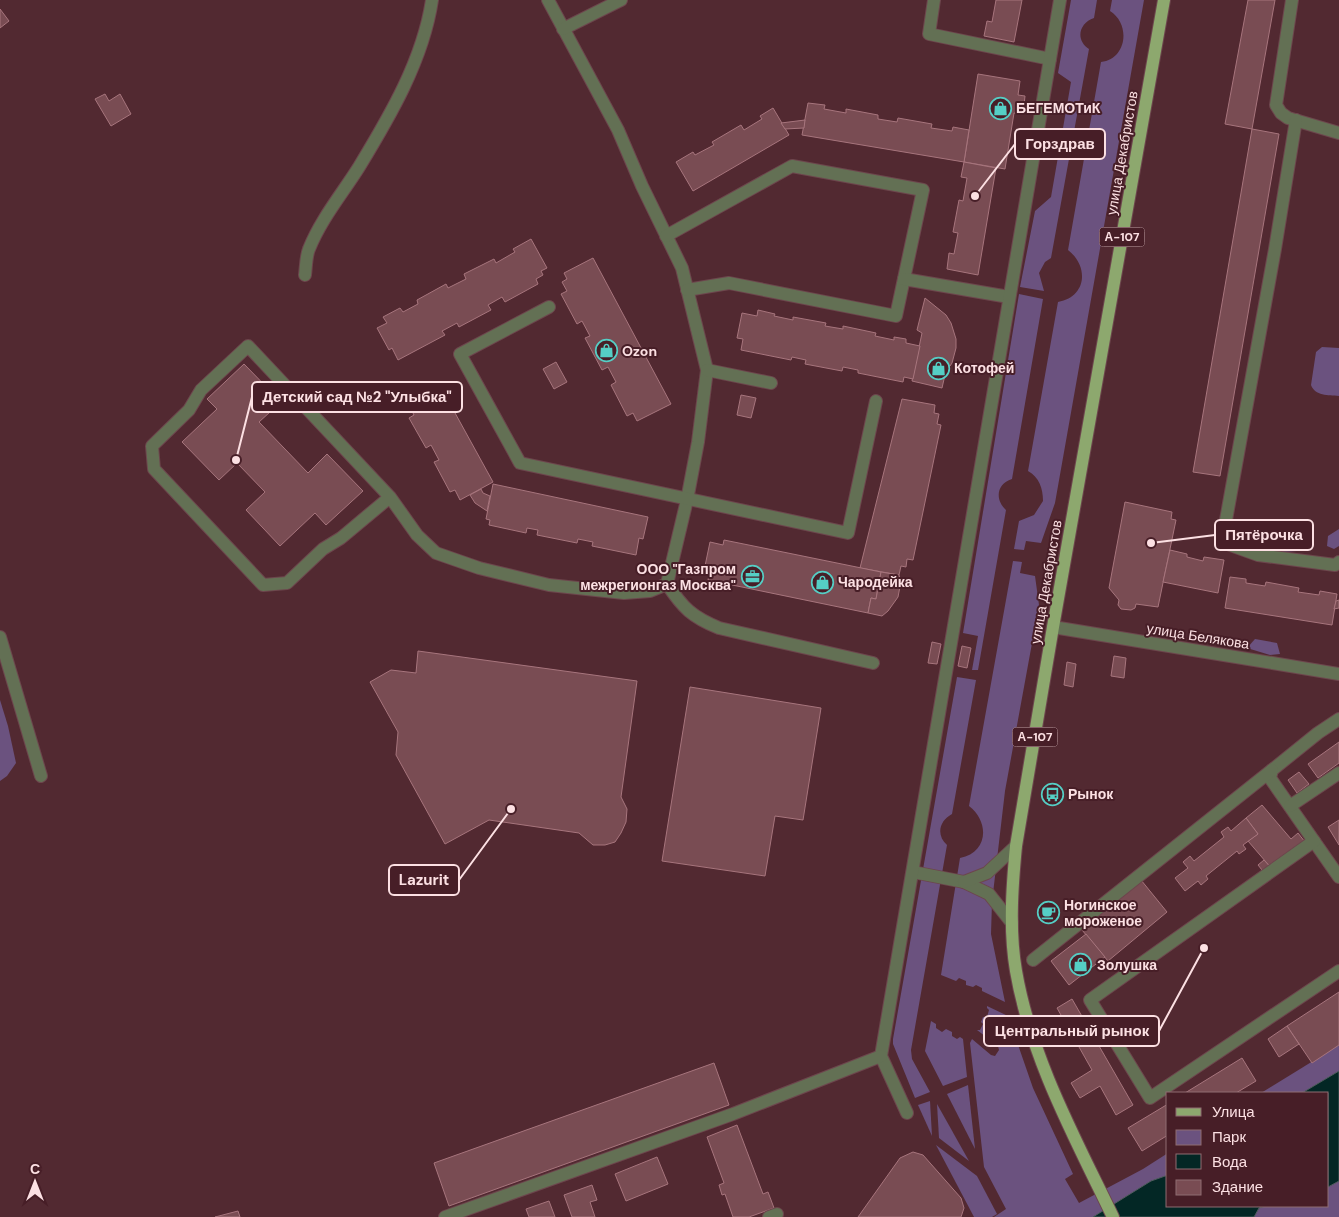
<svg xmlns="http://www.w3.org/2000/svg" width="1339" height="1217" viewBox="0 0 1339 1217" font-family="'DM Sans',sans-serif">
	<rect width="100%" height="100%" fill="#522931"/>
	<g fill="#6b527f">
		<path d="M1071,0h26l-3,18c-15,5 -19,22 -5,31l-38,209 -6,4 -6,11 5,18 -24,-4 15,-76 16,-14 20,-115 -13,-9z"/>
		<path d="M1112,0h32l-89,503 -14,40 -15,-2 -2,9 -10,-1 5,-28 15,-6 9,-14c0,-13 -4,-24 -15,-30l30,-169c29,-5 31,-36 10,-52l33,-188c26,-3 30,-38 9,-51z"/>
		<path d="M1019,294l24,5 -31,180c-16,5 -17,21 -6,31l-28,160h-6l6,-34 -15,-3z"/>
		<path d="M1322,347l17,1v48c-11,-1 -24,0 -28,-11l5,-33z"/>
		<polygon points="1339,529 1339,546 1334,549 1327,546 1328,536"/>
		<polygon points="1241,533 1289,537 1301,546 1297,551 1279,552 1240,543"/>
		<path d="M1013,561l9,1 -2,11 15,3 4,29 -34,186 -13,111 -1,32 14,68 -23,-11v-3l-6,-3 -3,2 -7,-2v-4l-7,-3 -3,3 -15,-6 19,-117c28,-5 30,-36 9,-52z"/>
		<polygon points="1255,639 1277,643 1280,654 1270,655 1247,648"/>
		<path d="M957,677l19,3 -24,134c-13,7 -16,21 -5,31l-36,205 1,9 18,33 -15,6 -22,-54v-5z"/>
		<polygon points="0,700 8,726 16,763 7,776 0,781"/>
		<polygon points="987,1006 1008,1016 1033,1088 1073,1174 1065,1179 1079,1203 1143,1169 1168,1153 1168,1175 1151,1181 1093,1217 994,1217 1006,1209 984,1167 970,1043 972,1039 991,1055 995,1056 999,1050 998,1046 977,1030 980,1030 983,1024 981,1022 983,1017 987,1017 989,1010 987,1008"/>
		<polygon points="931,1021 936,1024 936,1028 942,1032 946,1029 952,1032 952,1036 957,1039 960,1037 963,1039 967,1077 943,1086 925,1051"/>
		<polygon points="1339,1045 1339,1071 1302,1093 1261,1093"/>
		<polygon points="968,1085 975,1149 947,1094"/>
		<polygon points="930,1101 932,1136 918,1105"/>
		<polygon points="937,1104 969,1161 939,1138"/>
		<polygon points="936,1145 977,1176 997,1214 992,1217 974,1217"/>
		<polygon points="1339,1181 1339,1217 1254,1217 1259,1208 1266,1206 1328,1206 1328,1187"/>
	</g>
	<g fill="#032725" stroke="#4e5e5e">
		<polygon points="1339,1071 1339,1181 1328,1187 1328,1093 1302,1093"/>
		<polygon points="1168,1175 1168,1206 1266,1206 1259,1208 1254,1217 1093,1217 1151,1181"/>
	</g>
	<g fill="#794c53" stroke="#a7757d">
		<polygon points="996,0 1022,0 1014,42 984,36 987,21 992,22"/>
		<polygon points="1248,0 1275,0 1252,129 1225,124"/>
		<polygon points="0,9 9,21 0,28"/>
		<polygon points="978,74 1020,81 1018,95 1025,96 1023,114 1014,113 1005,169 964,162"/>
		<polygon points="105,94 109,101 120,94 131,114 111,126 95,99"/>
		<polygon points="808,103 825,105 824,109 846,113 846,109 878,115 878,119 897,122 898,118 932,124 931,128 952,131 953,127 969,130 964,162 802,135"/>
		<polygon points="773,108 789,135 693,191 676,162 693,152 695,155 714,145 712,142 741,125 744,130 762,119 760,116"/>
		<polygon points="805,120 804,128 785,129 781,123"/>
		<polygon points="1252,129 1279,134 1220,476 1193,472"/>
		<polygon points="964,162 996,168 978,275 947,269 949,253 954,254 958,233 953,232 959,200 963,201 967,178 961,177"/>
		<polygon points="531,239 547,268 541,271 543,275 536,279 538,284 505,302 502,297 488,305 491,310 459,327 457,323 442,331 445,335 398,360 392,348 389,350 377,328 387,323 383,317 400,308 403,312 418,304 417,300 446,284 448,288 466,279 464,274 494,259 496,263 515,252 513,249"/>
		<polygon points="593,258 671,404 637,421 633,413 627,416 611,385 616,382 608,367 602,370 585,338 590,336 582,321 577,324 561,294 567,291 562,282 567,279 564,273"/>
		<polygon points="925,298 946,315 951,323 956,339 956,348 952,363 950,366 947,366 942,388 912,381 922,333 917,330"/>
		<polygon points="758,310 775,314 774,316 793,320 793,317 826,323 825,326 843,329 843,326 876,333 875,336 894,340 894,337 906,339 906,343 920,346 913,379 904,377 903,382 858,373 858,370 843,367 842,371 805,364 806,360 792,357 791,360 741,350 743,339 737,338 742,313 757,316"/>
		<polygon points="556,362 567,382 554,389 543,369"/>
		<polygon points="244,364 281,402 259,422 308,473 327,454 363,491 326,525 315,513 280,546 246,510 265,492 237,463 219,480 182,442 217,409 207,399"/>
		<polygon points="438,382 493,482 460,500 455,490 450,492 434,462 439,460 431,445 426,448 409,418 414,415 409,405 413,403 410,397"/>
		<polygon points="741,395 756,398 751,418 737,415"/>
		<polygon points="902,399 935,405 934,413 939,414 937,424 941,425 913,560 907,559 906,567 901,566 899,575 860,568"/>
		<polygon points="493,484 648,517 643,539 639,538 636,555 592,546 593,542 578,539 577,543 537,535 538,530 527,528 526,533 489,525 490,520 486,519"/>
		<polygon points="481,489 483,493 490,496 487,511 475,503 470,495"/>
		<polygon points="1125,502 1172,512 1171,519 1176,520 1158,607 1136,604 1135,608 1131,610 1121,609 1118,605 1119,600 1109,588"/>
		<polygon points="724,540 881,572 876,599 871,598 868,613 708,580 711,567 705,566 710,542 723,545"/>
		<polygon points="1170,550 1187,554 1187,557 1203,561 1204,557 1224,560 1218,593 1163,582"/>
		<polygon points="881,572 899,575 901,581 898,597 888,611 882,616 868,613 871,598 876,599"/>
		<polygon points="1230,577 1246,579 1246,583 1265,586 1266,582 1299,588 1298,592 1319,595 1320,591 1337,594 1332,625 1225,608"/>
		<polygon points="1339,600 1339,608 1334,609 1336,601"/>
		<polygon points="932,642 941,644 937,664 928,663"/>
		<polygon points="962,646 971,648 967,668 958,666"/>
		<polygon points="418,651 637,681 621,797 627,809 626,822 621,833 615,842 605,845 593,845 579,833 489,820 445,844 396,755 398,732 370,682 391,670 416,673"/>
		<polygon points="1114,656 1126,658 1124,678 1111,676"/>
		<polygon points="1067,662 1076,664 1073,687 1064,685"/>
		<polygon points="690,687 821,708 803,820 775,816 765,876 662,861"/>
		<polygon points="1339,742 1339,763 1318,778 1308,764"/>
		<polygon points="1299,772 1309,784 1297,793 1288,780"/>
		<polygon points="1262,805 1291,839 1298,833 1305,842 1272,869 1248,841 1258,834 1246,818"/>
		<polygon points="1246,818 1258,834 1243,845 1246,849 1239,854 1237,851 1206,876 1208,879 1201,885 1198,881 1185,891 1175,878 1188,868 1183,862 1190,856 1194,861 1224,837 1221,832 1228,827 1231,831"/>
		<polygon points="1339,820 1339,845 1328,827"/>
		<polygon points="1264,860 1272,869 1266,875 1258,865"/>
		<polygon points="1141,880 1167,912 1108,961 1082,930"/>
		<polygon points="1086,934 1105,957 1069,985 1051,961"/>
		<polygon points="1339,992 1339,1045 1312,1063 1287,1026"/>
		<polygon points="1072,999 1133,1105 1116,1115 1100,1086 1080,1098 1071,1083 1092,1070 1057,1008"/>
		<polygon points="1287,1026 1299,1044 1279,1057 1268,1039"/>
		<polygon points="1242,1058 1256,1081 1236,1093 1185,1093"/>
		<polygon points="714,1063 729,1105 449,1206 434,1163"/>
		<polygon points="1168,1104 1168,1135 1142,1151 1128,1128"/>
		<polygon points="737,1125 763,1194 768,1192 774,1208 749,1217 733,1217 725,1194 722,1195 719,1185 724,1183 707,1137"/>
		<polygon points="913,1152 923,1155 961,1198 964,1208 961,1217 858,1217 900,1158"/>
		<polygon points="657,1157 668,1184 626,1201 615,1174"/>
		<polygon points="592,1185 597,1200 590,1202 595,1217 572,1217 564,1195"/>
		<polygon points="549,1201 555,1217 529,1217 526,1209"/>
		<polygon points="238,1211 240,1217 215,1217"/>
	</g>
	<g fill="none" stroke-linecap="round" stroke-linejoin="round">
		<defs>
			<g id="minor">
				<path d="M548,0l70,130 24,56 40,82 25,102 -9,72 -11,58 -20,84c16,24 25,33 52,44l154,35"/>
				<polyline points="934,0 929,34 1050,59"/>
				<polyline points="1292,0 1276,105 1281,113 1288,118 1339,133"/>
				<polyline points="563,29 621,0"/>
				<polyline points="1296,120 1275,249 1222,542 1258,555 1335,565 1339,562"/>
				<polyline points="666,236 792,166 923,190 896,316 729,283 687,290"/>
				<path d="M305,275c1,-8 1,-19 4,-26 12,-30 33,-55 50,-82 31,-51 64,-107 73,-167"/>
				<polyline points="904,279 1009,297"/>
				<polyline points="549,307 460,354 520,463 848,533 876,401"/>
				<polyline points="707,370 771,383"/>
				<polyline points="390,497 341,538 323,549 287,583 263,585 154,469 152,446 189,410 201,390 248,346 390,497 417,535 436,553 479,568 549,585 624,593 650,591 667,584"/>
				<polyline points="1053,627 1339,674"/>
				<polyline points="0,637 41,776"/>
				<polyline points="1339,719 1318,733 1272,770 1270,778 1339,877"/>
				<polyline points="1290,806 1339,773"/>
				<polyline points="1314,841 1090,1000 1150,1098 1339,971"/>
				<polyline points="913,872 964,882 989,894 1012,923"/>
				<polyline points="964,882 987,873 1016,846"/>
				<polyline points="1033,960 1272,770"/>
				<polyline points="907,1113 881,1056 1060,0"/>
				<polyline points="445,1217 733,1114 881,1056"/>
				<polyline points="769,1217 777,1214"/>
			</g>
			<path id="major" d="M1113,1217c-38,-79 -82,-159 -97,-246 -7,-41 -4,-83 0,-125l37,-219 111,-627"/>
		</defs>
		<use href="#minor" stroke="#6d464d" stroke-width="14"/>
		<use href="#major" stroke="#6d464d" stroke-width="14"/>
		<use href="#minor" stroke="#637054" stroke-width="12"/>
		<use href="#major" stroke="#8da86e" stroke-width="12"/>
	</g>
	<defs>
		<symbol id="shop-ring" viewBox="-11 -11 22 22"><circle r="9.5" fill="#471e27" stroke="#55cec5" stroke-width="1.5"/><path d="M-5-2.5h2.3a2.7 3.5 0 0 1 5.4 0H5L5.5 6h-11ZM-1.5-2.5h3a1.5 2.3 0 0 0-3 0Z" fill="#55cec5"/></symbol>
		<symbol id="office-ring" viewBox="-11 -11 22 22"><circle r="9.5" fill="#471e27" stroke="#55cec5" stroke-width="1.5"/><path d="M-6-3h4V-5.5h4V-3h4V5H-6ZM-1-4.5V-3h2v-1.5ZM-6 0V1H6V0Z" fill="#55cec5"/></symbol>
		<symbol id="bus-ring" viewBox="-11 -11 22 22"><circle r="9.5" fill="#471e27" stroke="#55cec5" stroke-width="1.5"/><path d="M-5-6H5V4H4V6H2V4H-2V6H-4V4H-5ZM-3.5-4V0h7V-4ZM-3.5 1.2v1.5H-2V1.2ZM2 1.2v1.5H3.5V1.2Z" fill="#55cec5"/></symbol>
		<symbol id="cafe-ring" viewBox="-11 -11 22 22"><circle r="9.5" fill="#471e27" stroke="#55cec5" stroke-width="1.5"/><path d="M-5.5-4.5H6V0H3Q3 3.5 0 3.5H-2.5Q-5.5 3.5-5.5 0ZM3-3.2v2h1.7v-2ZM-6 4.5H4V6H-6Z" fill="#55cec5"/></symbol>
	</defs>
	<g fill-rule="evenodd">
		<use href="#shop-ring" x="988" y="96" width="25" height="25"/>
		<use href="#shop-ring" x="594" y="338" width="25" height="25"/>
		<use href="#shop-ring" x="926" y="356" width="25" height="25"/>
		<use href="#office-ring" x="740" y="564" width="25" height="25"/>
		<use href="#shop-ring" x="810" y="570" width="25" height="25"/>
		<use href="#bus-ring" x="1040" y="782" width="25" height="25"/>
		<use href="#cafe-ring" x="1036" y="900" width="25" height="25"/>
		<use href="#shop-ring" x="1068" y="952" width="25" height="25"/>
	</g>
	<g text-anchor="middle" stroke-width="4" stroke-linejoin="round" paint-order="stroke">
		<g fill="#471e27" stroke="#c6a6ab" stroke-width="1">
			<rect x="1099.5" y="227.5" width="45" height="19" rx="4"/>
			<rect x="1012.5" y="727.5" width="45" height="19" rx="4"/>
		</g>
		<g font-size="12" font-weight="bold" fill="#fce0e3">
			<text x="1122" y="241">А-107</text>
			<text x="1035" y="741">А-107</text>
		</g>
		<g font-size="14" font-weight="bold" fill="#fce0e3" stroke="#471e27" text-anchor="start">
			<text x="1016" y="113">БЕГЕМОТиК</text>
			<text x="622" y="356">Ozon</text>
			<text x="954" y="373">Котофей</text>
			<text x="736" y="574" text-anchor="end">ООО "Газпром<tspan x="736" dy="16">межрегионгаз Москва"</tspan></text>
			<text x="838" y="587">Чародейка</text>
			<text x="1068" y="799">Рынок</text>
			<text x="1064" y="910">Ногинское<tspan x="1064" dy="16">мороженое</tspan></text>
			<text x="1097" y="970">Золушка</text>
		</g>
		<g font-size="14" fill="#fce0e3" stroke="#471e27">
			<text transform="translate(1122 153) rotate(-80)" y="5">улица Декабристов</text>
			<text transform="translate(1046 582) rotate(-80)" y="5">улица Декабристов</text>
			<text transform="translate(1198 636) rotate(9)" y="5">улица Белякова</text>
		</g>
	</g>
	<path fill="none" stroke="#fce0e3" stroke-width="2" d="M975 196L1015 144M236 460L252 397M1151 543L1215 535M511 809L459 880M1204 948L1159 1031"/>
	<g fill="#fce0e3" stroke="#471e27" stroke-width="2">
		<circle cx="975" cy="196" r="5"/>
		<circle cx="236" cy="460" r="5"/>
		<circle cx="1151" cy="543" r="5"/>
		<circle cx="511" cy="809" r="5"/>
		<circle cx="1204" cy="948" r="5"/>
	</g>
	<g fill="#471e27" stroke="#fce0e3" stroke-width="2">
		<rect x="1015" y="129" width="90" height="30" rx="5"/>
		<rect x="252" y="382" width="210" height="30" rx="5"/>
		<rect x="1215" y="520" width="98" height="30" rx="5"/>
		<rect x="389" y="865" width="70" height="30" rx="5"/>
		<rect x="984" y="1016" width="175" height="30" rx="5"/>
	</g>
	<g font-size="15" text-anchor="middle" font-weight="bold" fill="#fce0e3">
		<text x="1060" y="149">Горздрав</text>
		<text x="357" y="402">Детский сад №2 "Улыбка"</text>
		<text x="1264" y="540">Пятёрочка</text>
		<text x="424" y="885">Lazurit</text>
		<text x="1072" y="1036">Центральный рынок</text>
	</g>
	<rect x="1166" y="1092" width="162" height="115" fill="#471e27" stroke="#8f6c72"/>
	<rect x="1176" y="1108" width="25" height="8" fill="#8da86e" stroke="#8f6c72"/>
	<text x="1212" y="1117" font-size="15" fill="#fce0e3">Улица</text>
	<rect x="1176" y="1130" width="25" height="15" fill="#6b527f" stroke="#8f6c72"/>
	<text x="1212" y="1142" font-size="15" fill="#fce0e3">Парк</text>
	<rect x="1176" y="1154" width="25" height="15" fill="#032725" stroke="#8f6c72"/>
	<text x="1212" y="1167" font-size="15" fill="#fce0e3">Вода</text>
	<rect x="1176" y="1180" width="25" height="15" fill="#794c53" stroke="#8f6c72"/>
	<text x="1212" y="1192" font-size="15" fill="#fce0e3">Здание</text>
	<g transform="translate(35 1182)" stroke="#471e27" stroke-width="4" paint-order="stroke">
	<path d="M0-4L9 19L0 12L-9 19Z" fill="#fce0e3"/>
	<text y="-8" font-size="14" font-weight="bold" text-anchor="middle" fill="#fce0e3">С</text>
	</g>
</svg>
